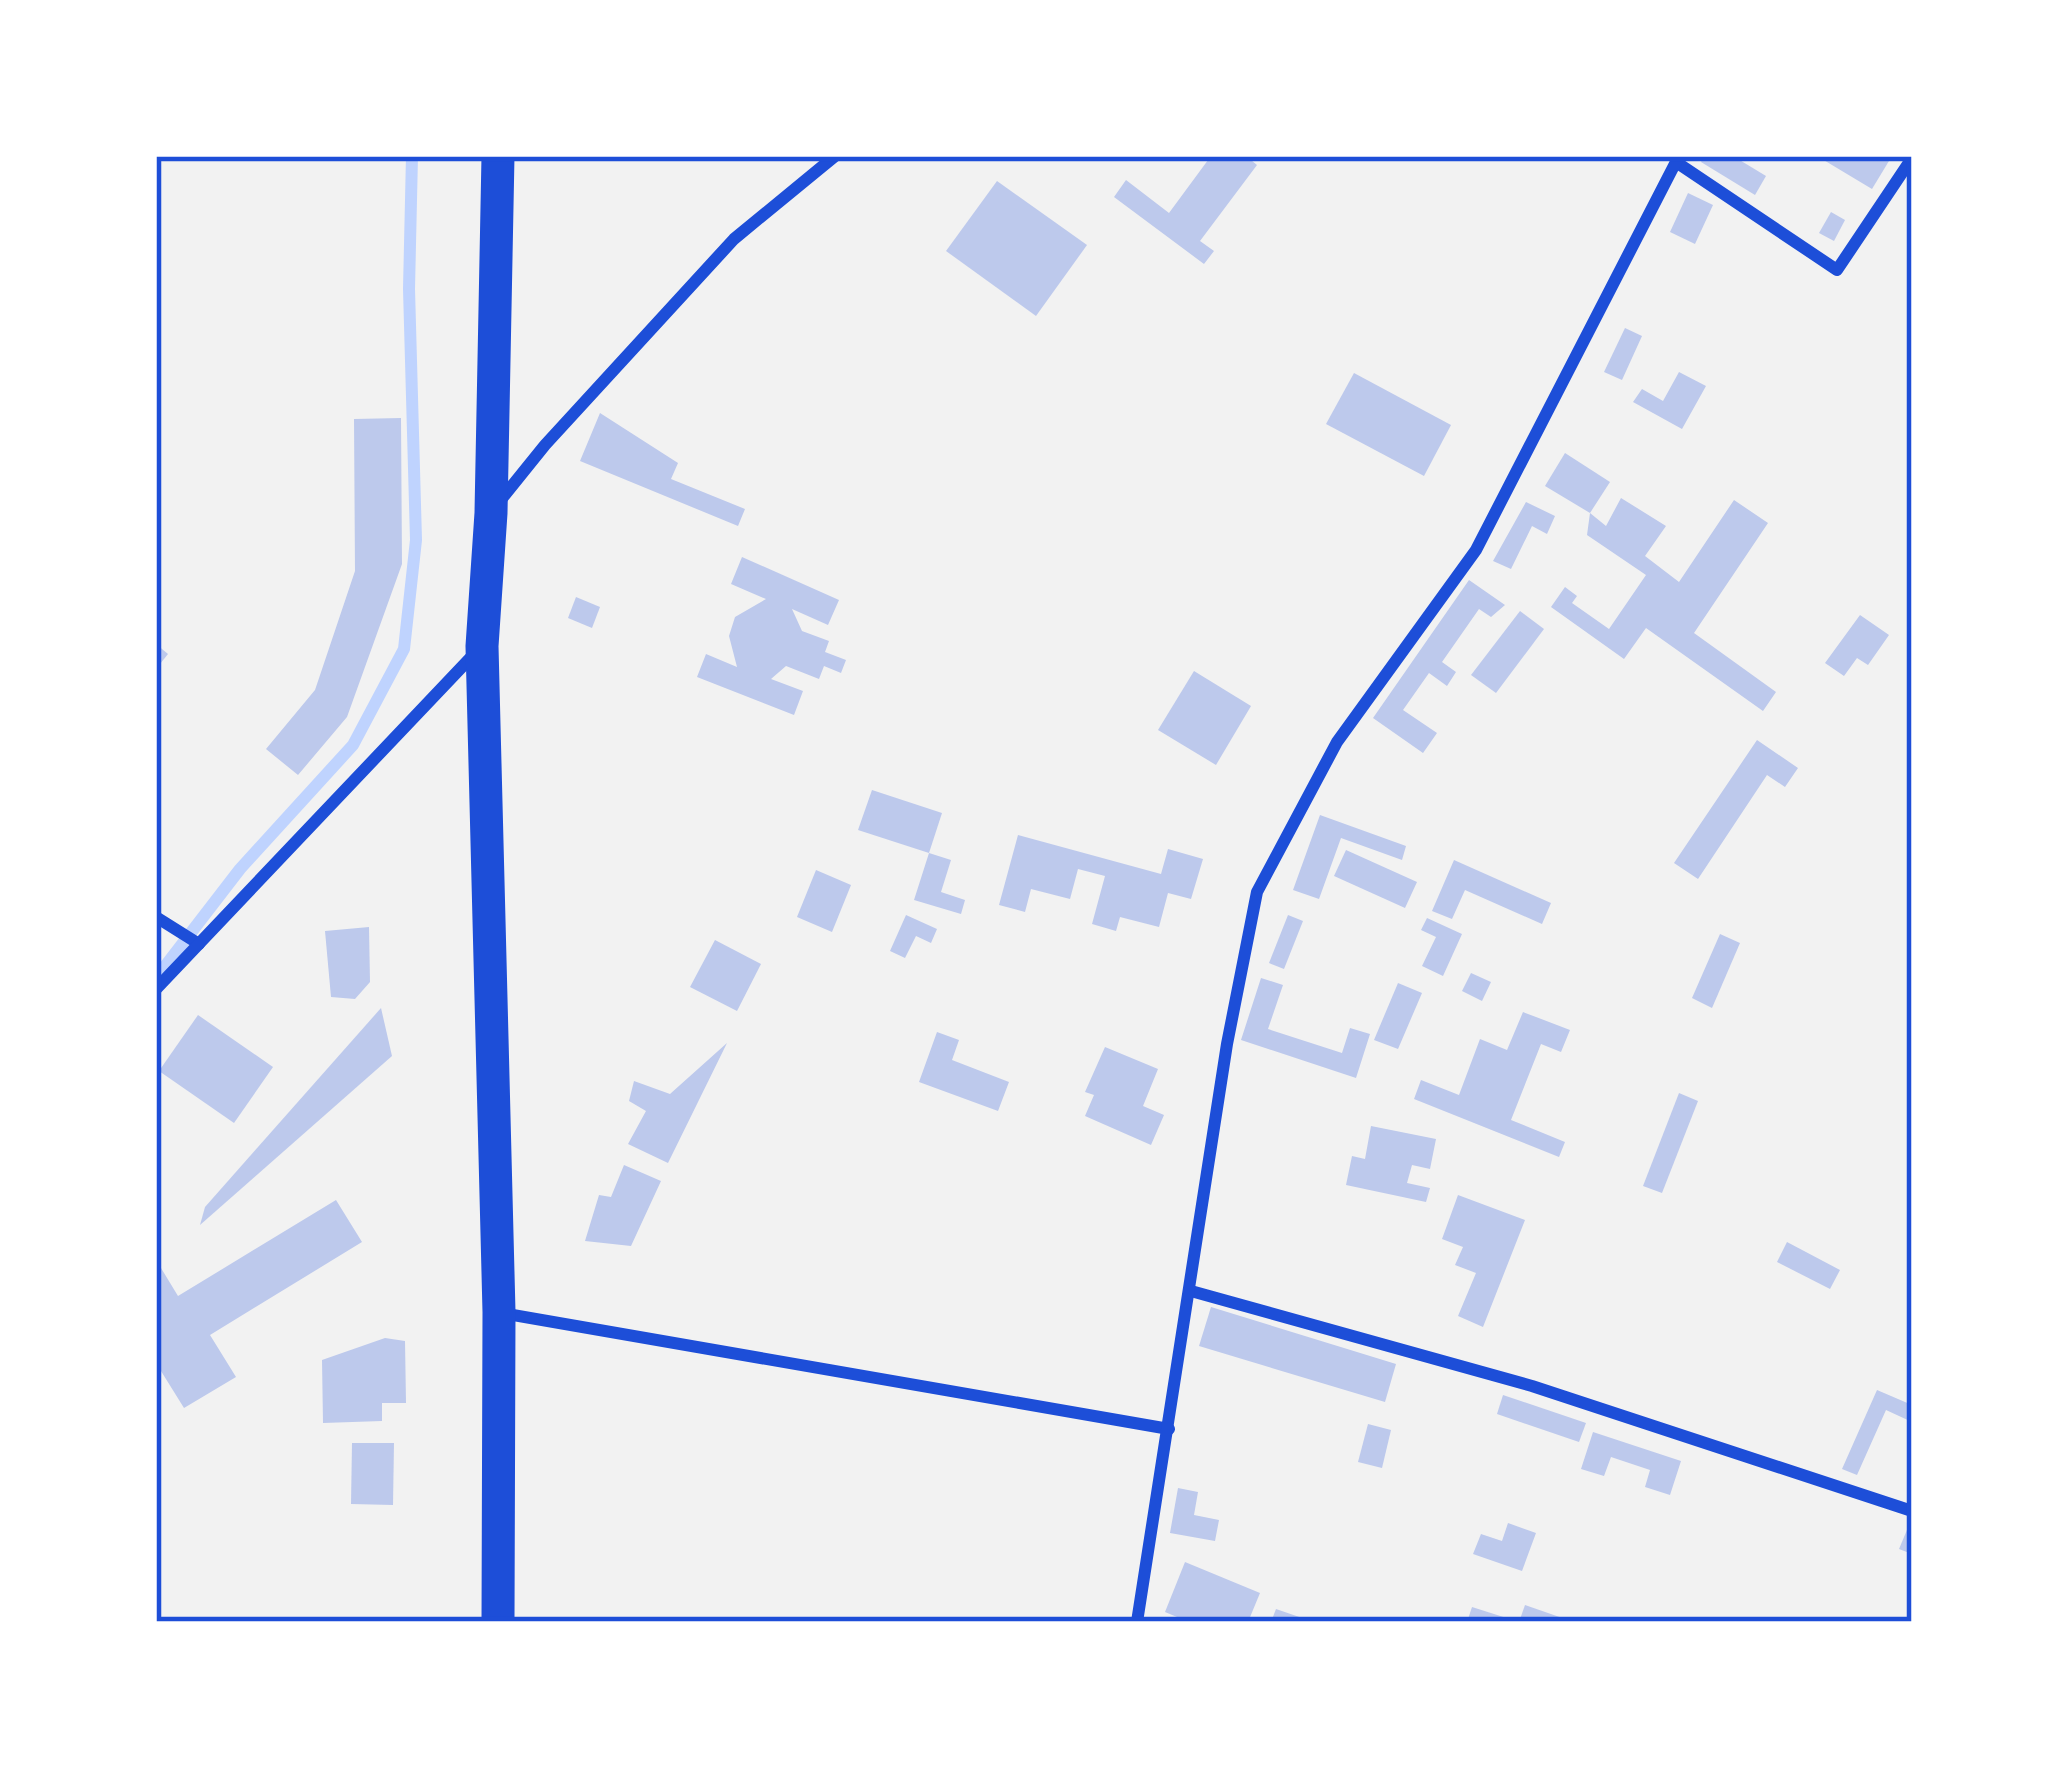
<svg xmlns="http://www.w3.org/2000/svg" width="2068" height="1778" viewBox="0 0 2068 1778" font-family="Raleway,sans-serif">
	<rect width="100%" height="100%" fill="#f2f2f2"/>
	<g fill="none" stroke-linecap="round" stroke-linejoin="round">
		<polyline stroke="#bfd3fe" stroke-width="12" points="156,978 240,869 353,745 404,649 416,540 409,289 412,156"/>
	</g>
	<g fill="#bdc9ec">
		<polygon points="1211,156 1246,156 1257,165 1200,241 1214,251 1204,264 1114,197 1126,180 1169,213"/>
		<polygon points="1704,156 1733,156 1766,176 1755,195 1701,162"/>
		<polygon points="1817,156 1892,156 1872,189"/>
		<polygon points="997,181 1087,245 1036,316 946,251"/>
		<polygon points="1688,193 1713,205 1695,244 1670,232"/>
		<polygon points="1831,212 1845,220 1834,241 1819,233"/>
		<polygon points="1625,328 1642,336 1622,380 1604,372"/>
		<polygon points="1679,372 1706,386 1682,429 1633,402 1642,389 1663,401"/>
		<polygon points="1354,373 1451,425 1424,476 1326,424"/>
		<polygon points="600,413 678,463 671,479 745,509 738,526 580,461"/>
		<polygon points="401,418 402,564 347,717 298,775 266,749 315,690 355,571 354,419"/>
		<polygon points="1565,453 1610,482 1590,513 1545,486"/>
		<polygon points="1621,498 1666,526 1645,556 1679,582 1734,500 1768,523 1694,633 1776,692 1763,711 1646,628 1624,659 1551,607 1565,587 1577,596 1572,603 1609,629 1646,575 1587,535 1590,513 1606,526"/>
		<polygon points="1526,502 1555,516 1547,534 1532,526 1511,569 1493,561"/>
		<polygon points="742,557 839,600 828,625 792,609 802,631 829,641 825,652 846,660 841,673 824,666 819,679 786,666 771,679 803,691 794,715 697,677 706,654 737,667 729,636 735,617 766,599 731,584"/>
		<polygon points="1469,580 1505,605 1491,617 1479,609 1442,662 1456,672 1447,686 1429,673 1403,710 1437,733 1423,753 1373,718"/>
		<polygon points="576,597 600,607 592,628 568,618"/>
		<polygon points="1520,611 1544,629 1496,693 1471,675"/>
		<polygon points="1860,615 1889,635 1868,665 1857,658 1844,676 1825,663"/>
		<polygon points="156,644 168,654 156,669"/>
		<polygon points="1194,671 1251,706 1216,765 1158,730"/>
		<polygon points="1757,740 1798,768 1785,787 1767,775 1698,879 1674,863"/>
		<polygon points="872,790 942,813 929,853 858,830"/>
		<polygon points="1320,815 1406,846 1402,860 1341,838 1319,899 1293,890"/>
		<polygon points="1018,835 1161,874 1168,849 1203,859 1191,899 1168,893 1159,927 1120,917 1116,931 1092,924 1105,876 1078,869 1070,899 1031,889 1025,912 999,905"/>
		<polygon points="1346,850 1417,882 1405,908 1334,876"/>
		<polygon points="929,853 951,860 941,892 965,900 961,914 914,900"/>
		<polygon points="1454,860 1551,903 1542,924 1465,890 1452,919 1432,911"/>
		<polygon points="816,870 851,885 832,932 797,917"/>
		<polygon points="906,915 937,929 931,943 916,936 905,958 890,951"/>
		<polygon points="1288,915 1303,921 1284,969 1269,963"/>
		<polygon points="1427,918 1462,934 1443,976 1422,966 1436,937 1421,930"/>
		<polygon points="369,927 370,982 355,999 331,997 325,931"/>
		<polygon points="1720,934 1740,943 1712,1008 1692,998"/>
		<polygon points="715,940 761,964 737,1011 690,987"/>
		<polygon points="1471,973 1491,982 1482,1001 1462,991"/>
		<polygon points="1261,978 1283,985 1268,1029 1342,1053 1350,1028 1370,1034 1356,1078 1241,1040"/>
		<polygon points="1398,983 1422,993 1398,1049 1374,1040"/>
		<polygon points="381,1008 392,1056 200,1225 205,1207"/>
		<polygon points="1523,1012 1570,1030 1561,1052 1541,1044 1511,1120 1565,1142 1559,1157 1414,1099 1421,1080 1459,1095 1480,1039 1507,1050"/>
		<polygon points="198,1015 273,1067 234,1123 159,1071"/>
		<polygon points="937,1032 959,1040 952,1060 1009,1082 998,1111 919,1082"/>
		<polygon points="727,1043 668,1163 628,1144 646,1111 629,1101 634,1081 670,1094"/>
		<polygon points="1105,1047 1158,1069 1143,1106 1164,1115 1151,1145 1085,1116 1094,1095 1085,1092"/>
		<polygon points="1679,1093 1698,1101 1662,1193 1643,1186"/>
		<polygon points="1371,1126 1436,1139 1430,1169 1412,1165 1407,1183 1430,1188 1426,1202 1346,1185 1352,1156 1365,1159"/>
		<polygon points="624,1165 661,1181 631,1246 585,1241 599,1195 611,1197"/>
		<polygon points="1458,1195 1525,1220 1483,1327 1458,1316 1476,1273 1455,1265 1463,1247 1442,1239"/>
		<polygon points="336,1200 362,1242 210,1335 236,1377 184,1408 156,1363 156,1271 161,1268 178,1296"/>
		<polygon points="1787,1242 1840,1270 1830,1289 1777,1262"/>
		<polygon points="1211,1307 1396,1364 1385,1402 1199,1346"/>
		<polygon points="385,1338 405,1341 406,1403 382,1403 382,1421 323,1423 322,1360"/>
		<polygon points="1877,1390 1912,1405 1912,1422 1886,1410 1857,1475 1842,1469"/>
		<polygon points="1503,1395 1586,1423 1579,1442 1497,1414"/>
		<polygon points="1368,1424 1391,1430 1382,1468 1358,1462"/>
		<polygon points="1593,1432 1681,1461 1670,1495 1645,1487 1650,1470 1611,1457 1604,1476 1581,1469"/>
		<polygon points="352,1443 394,1443 393,1505 351,1504"/>
		<polygon points="1178,1488 1198,1492 1194,1515 1219,1520 1215,1541 1170,1533"/>
		<polygon points="1912,1518 1912,1554 1899,1549"/>
		<polygon points="1508,1523 1536,1533 1522,1571 1473,1554 1481,1534 1502,1541"/>
		<polygon points="1185,1562 1260,1593 1248,1622 1189,1622 1165,1612"/>
		<polygon points="1525,1605 1571,1621 1571,1622 1519,1622"/>
		<polygon points="1472,1607 1516,1621 1516,1622 1467,1622"/>
		<polygon points="1276,1609 1311,1621 1311,1622 1271,1622"/>
	</g>
	<g fill="none" stroke-linecap="round" stroke-linejoin="round">
		<g stroke="#1d4ed8" stroke-width="12">
			<polyline points="1676,162 1837,270 1912,158"/>
			<polyline points="499,502 545,445 734,239 835,156"/>
			<polyline points="156,917 199,944"/>
			<polyline points="156,989 477,651"/>
			<polyline points="1191,1291 1532,1386 1912,1511"/>
			<polyline points="502,1313 1169,1429"/>
			<polyline points="1137,1622 1227,1044 1257,892 1337,742 1476,550 1679,156"/>
		</g>
		<polyline stroke="#1d4ed8" stroke-width="33" points="498,156 491,513 482,646 499,1312 498,1622"/>
	</g>
	<rect width="2068" height="1778" fill="none" stroke="#ffffff" stroke-width="318"/>
	<rect x="159" y="159" width="1750" height="1460" fill="none" stroke="#1d4ed8" stroke-width="4.5"/>
</svg>
